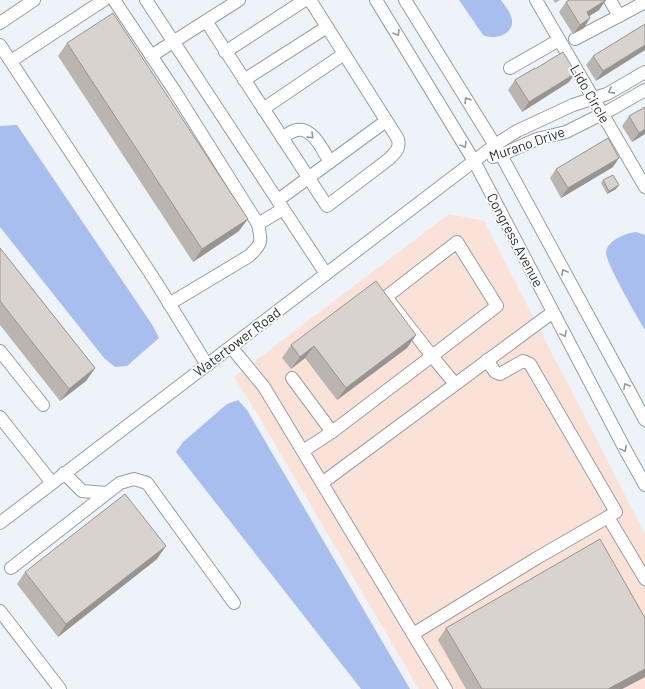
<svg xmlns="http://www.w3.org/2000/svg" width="645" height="689" viewBox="0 0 645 689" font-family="Barlow,sans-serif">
	<rect width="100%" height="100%" fill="#edf3f8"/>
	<polygon fill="#fbe2d8" points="449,214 484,221 645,534 645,689 419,689 252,405 234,377"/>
	<g fill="#a7beee">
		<path d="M459,0h42c4,6 12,15 11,23 -1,13 -19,17 -29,12z"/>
		<polygon points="17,125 153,326 159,338 127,366 115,367 104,358 0,227 0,126"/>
		<path d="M636,232l9,3v95c-7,-12 -40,-68 -39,-78 2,-12 20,-19 30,-20z"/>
		<polygon points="238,400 247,410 410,689 361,689 176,452 183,442 227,404"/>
	</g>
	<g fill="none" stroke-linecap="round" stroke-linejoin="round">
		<defs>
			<g id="minor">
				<polyline points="114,0 174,90 258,224 283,209"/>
				<polyline points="146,0 326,274"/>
				<polyline points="376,0 474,161 626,451 645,485"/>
				<polyline points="405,0 501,155 645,420"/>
				<polyline points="536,0 645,187"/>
				<polyline points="610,0 619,16 645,2"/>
				<path d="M206,21l121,185 62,-47c7,-7 11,-10 9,-20l-88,-139"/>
				<polyline points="0,23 34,0"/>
				<polyline points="575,39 619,16"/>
				<polyline points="0,45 156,282 207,365"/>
				<polyline points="225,52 305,0"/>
				<polyline points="151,56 239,0"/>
				<polyline points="11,61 104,0"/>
				<polyline points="510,68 559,40"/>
				<polyline points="244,80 327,27"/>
				<polyline points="263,109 344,54"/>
				<path d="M282,138c5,-3 9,-7 15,-8 16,-3 26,21 33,32"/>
				<polyline points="493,157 501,155 537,139 566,132 612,109 645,90"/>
				<polyline points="278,200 386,121"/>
				<path d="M169,304l80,-48c13,-12 13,-14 9,-32"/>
				<polyline points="231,347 264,387 446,689"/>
				<polyline points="0,351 43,405"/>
				<polyline points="487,360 495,372 500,374 523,361 530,364 616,512 608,517 645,579"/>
				<polyline points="292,378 332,432"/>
				<polyline points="0,417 52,483"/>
				<polyline points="303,451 332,432 432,356 386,297 457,242 497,306 432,356 455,384"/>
				<polyline points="64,473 82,491 106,493"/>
				<polyline points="322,483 553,312"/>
				<polyline points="0,523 495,145 517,131 573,105 607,94 645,72"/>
				<polyline points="11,568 120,483 134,479 147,483 234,603"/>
				<polyline points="0,611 60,689"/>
				<polyline points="413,634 537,558 608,517"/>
			</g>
		</defs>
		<use href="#minor" stroke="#999ea2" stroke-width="14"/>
		<use href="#minor" stroke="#fff" stroke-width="12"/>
	</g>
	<g fill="#bbb5b2">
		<polygon points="553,0 560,0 555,3"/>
		<polygon points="566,2 599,10 589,16 584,28 573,34 559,12"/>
		<polygon points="645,24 596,81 586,65 593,56"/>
		<polygon points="67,43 239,231 193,262 58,56"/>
		<polygon points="535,69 569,82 522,112 508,90 515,80"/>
		<polygon points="629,116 645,134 632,142 622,126"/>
		<polygon points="613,167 561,198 550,178 556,169"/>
		<polygon points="603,180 616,189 607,194 601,183"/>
		<polygon points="0,248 95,368 86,381 60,401 0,325"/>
		<polygon points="416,335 407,348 337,400 305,358 291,369 282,358 291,345"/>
		<polygon points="157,559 58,637 17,584 25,572"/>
		<polygon points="446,628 645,677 622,689 466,689 438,640"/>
	</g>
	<g fill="#989491">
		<polygon points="606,0 599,10 580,22 587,12"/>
		<polygon points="590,18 584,28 573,34 580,25"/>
		<polygon points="645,45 645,50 596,81 603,71"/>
		<polygon points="576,73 569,82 522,112 529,102"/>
		<polygon points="645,129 645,134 632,142 639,133"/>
		<polygon points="619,158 613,167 561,198 568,188"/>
		<polygon points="619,185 616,189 607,194 609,191"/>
		<polygon points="248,219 239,231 193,262 202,249"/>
		<polygon points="416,335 407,348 337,400 346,388"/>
		<polygon points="314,346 305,358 291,369 300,357"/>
		<polygon points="95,368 86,381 60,401 69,389"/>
		<polygon points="166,546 157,559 58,637 66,624"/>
		<polygon points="645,669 645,677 622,689 608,689"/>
	</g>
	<g fill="#d9d3cf" stroke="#989491">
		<polygon points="569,0 606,0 587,12 590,18 580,25 566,2"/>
		<polygon points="113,13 248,219 202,249 67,43"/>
		<polygon points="645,24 645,45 603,71 593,56"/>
		<polygon points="563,52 576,73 529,102 515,80 535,68 535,69"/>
		<polygon points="645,107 645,129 639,133 629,116"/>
		<polygon points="608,138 619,158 568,188 556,169"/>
		<polygon points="613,175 619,185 609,191 603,180"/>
		<polygon points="0,248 95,368 69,389 0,301"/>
		<polygon points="376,281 416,335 346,388 314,346 300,357 291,345"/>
		<polygon points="125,494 166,546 66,624 25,572"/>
		<polygon points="600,539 645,618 645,669 608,689 482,689 446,628"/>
	</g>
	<defs><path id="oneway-chevron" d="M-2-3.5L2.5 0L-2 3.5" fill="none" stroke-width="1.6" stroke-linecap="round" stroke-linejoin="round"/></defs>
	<g stroke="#969898">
		<use href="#oneway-chevron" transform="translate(397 33) rotate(59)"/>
		<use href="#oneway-chevron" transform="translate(611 91) rotate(152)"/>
		<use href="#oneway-chevron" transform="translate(467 100) rotate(-122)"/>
		<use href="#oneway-chevron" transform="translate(311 136) rotate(44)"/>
		<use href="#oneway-chevron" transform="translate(464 145) rotate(59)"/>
		<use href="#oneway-chevron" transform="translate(564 272) rotate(-119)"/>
		<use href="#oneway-chevron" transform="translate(564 334) rotate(62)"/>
		<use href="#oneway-chevron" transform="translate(626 386) rotate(-119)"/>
		<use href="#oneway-chevron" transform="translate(624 449) rotate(62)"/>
	</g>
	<g text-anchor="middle" stroke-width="3.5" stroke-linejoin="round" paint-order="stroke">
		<g font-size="14" fill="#2e3032" stroke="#fff">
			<text transform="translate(590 94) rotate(60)" y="5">Lido Circle</text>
			<text transform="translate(527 144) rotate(-19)" y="5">Murano Drive</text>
			<text transform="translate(515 240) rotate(62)" y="5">Congress Avenue</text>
			<text transform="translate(237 342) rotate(-37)" y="5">Watertower Road</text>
		</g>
	</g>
</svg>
